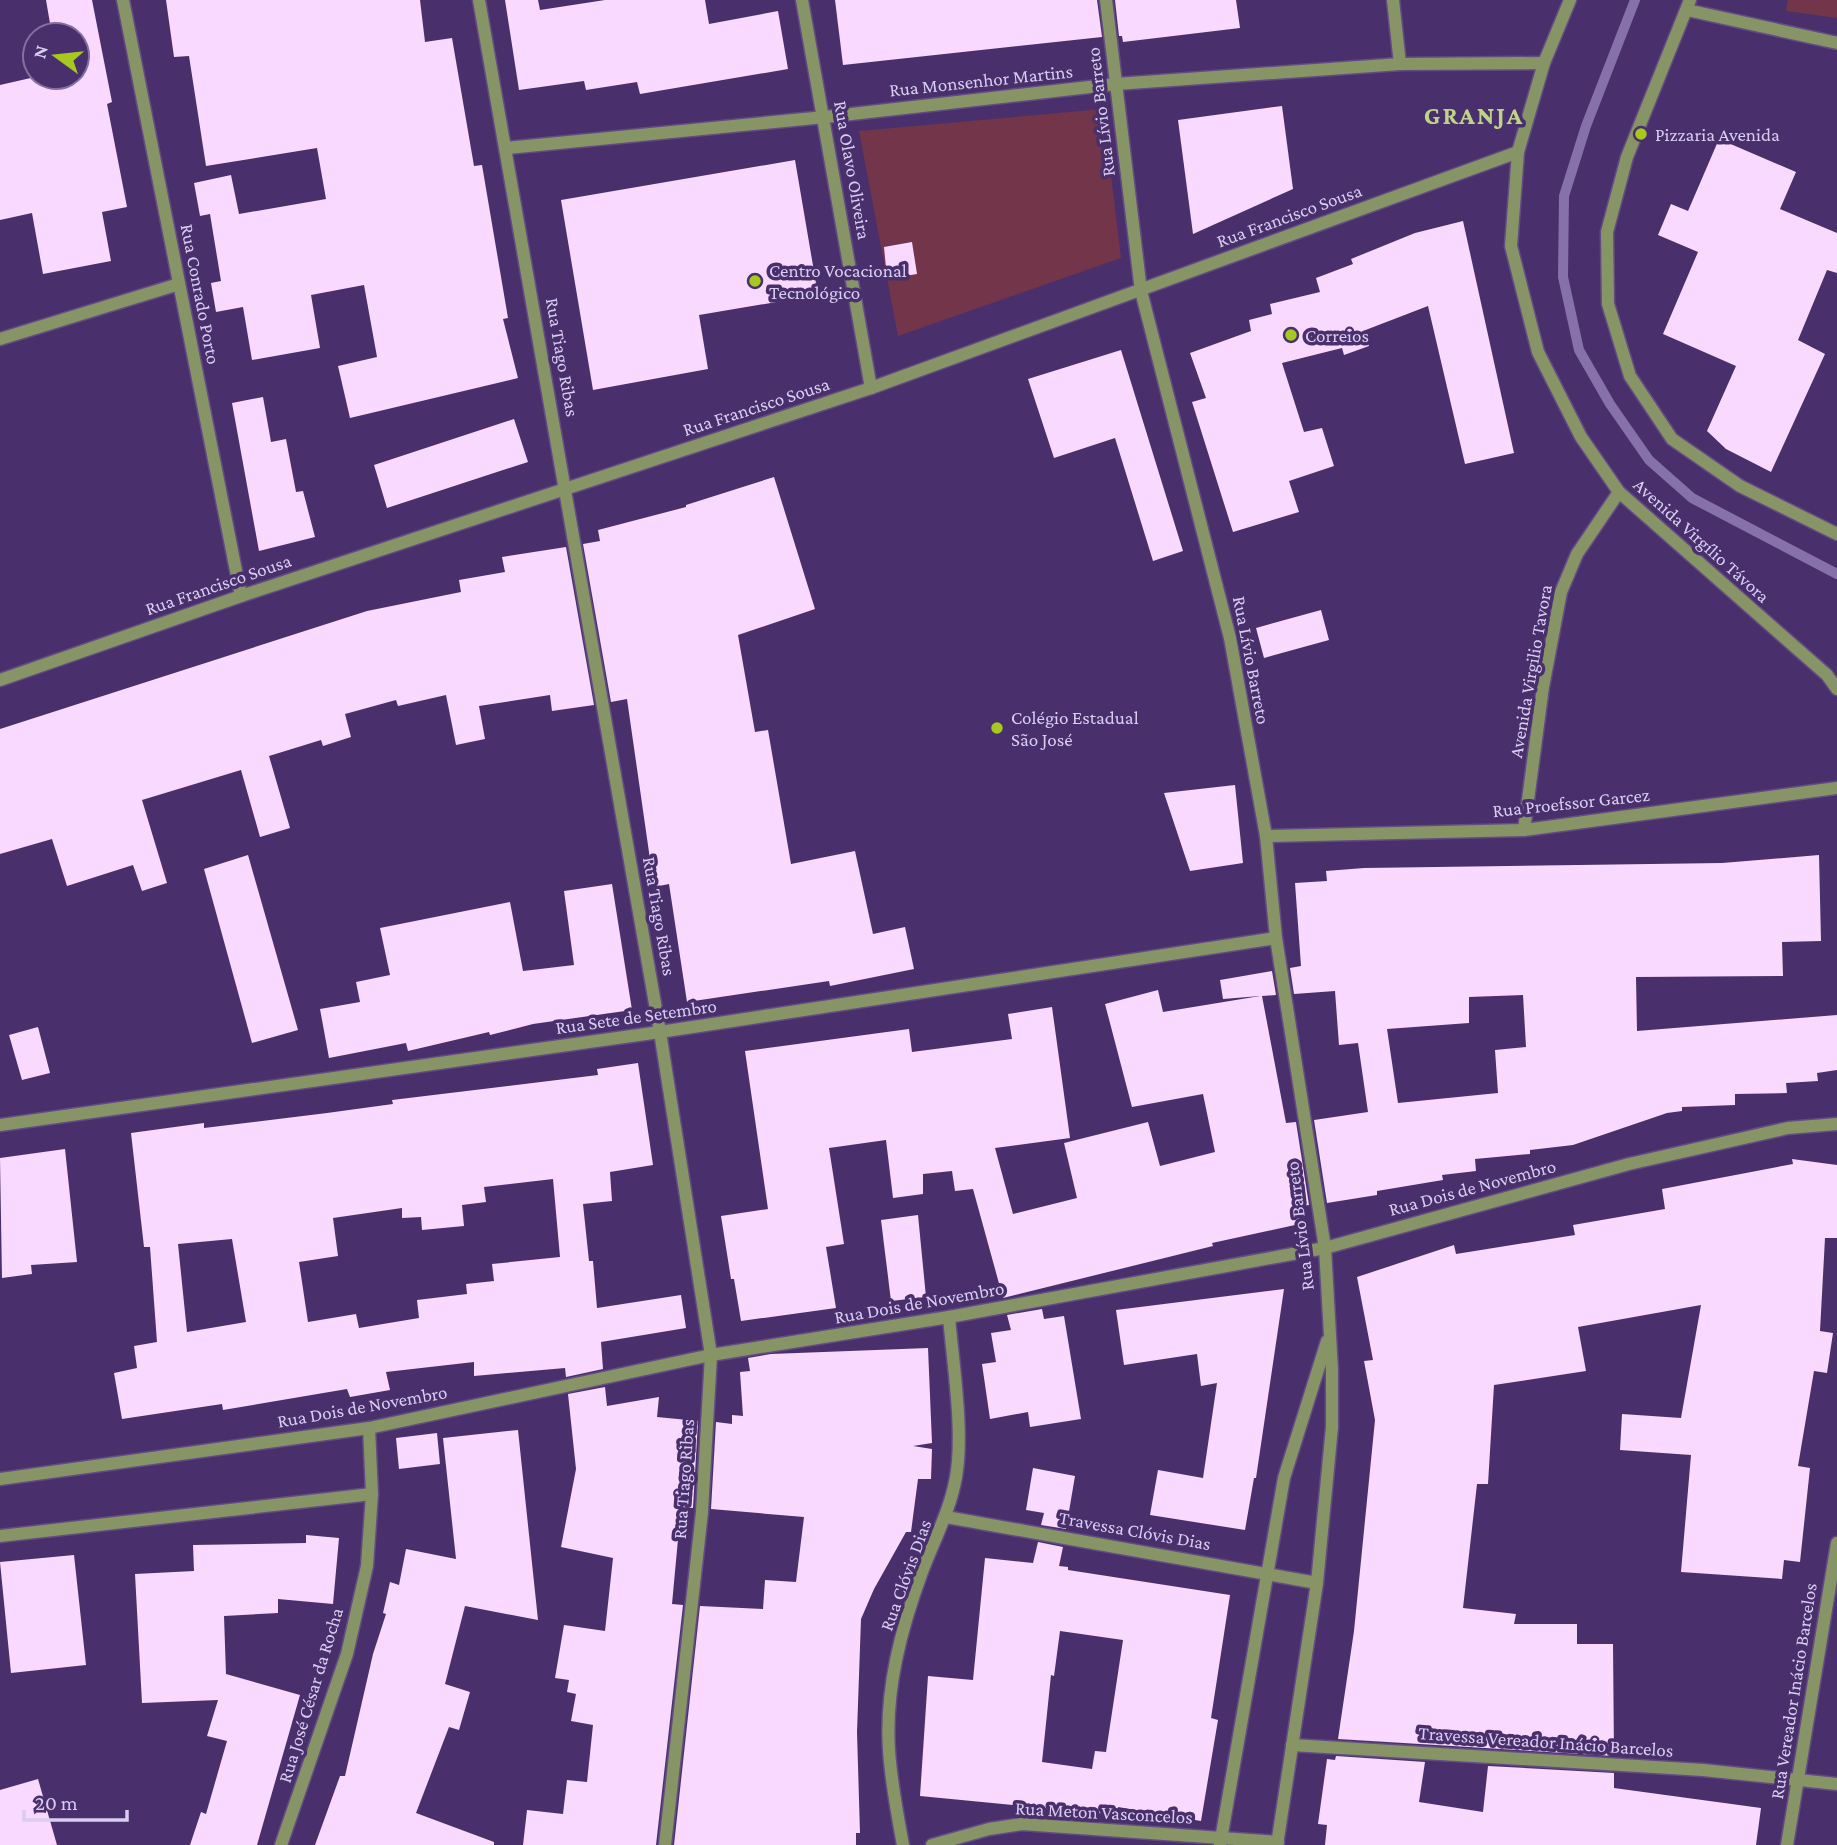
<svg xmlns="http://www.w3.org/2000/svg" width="1837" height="1845" viewBox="0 0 1837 1845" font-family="'Crimson Pro',serif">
	<rect width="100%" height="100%" fill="#49306c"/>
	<g fill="#723549">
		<polygon points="1788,0 1837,0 1837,18 1786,11"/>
		<polygon points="1103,109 1121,258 898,336 859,131"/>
	</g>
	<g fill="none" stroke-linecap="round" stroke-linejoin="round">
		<polyline stroke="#8771ab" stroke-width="10" points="1635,0 1586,126 1564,196 1563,277 1579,350 1610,404 1649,460 1692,498 1837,574"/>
	</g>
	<g fill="#f9d9ff" fill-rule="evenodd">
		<polygon points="46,0 92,0 112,102 107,104 127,207 102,212 111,261 43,274 32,213 0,220 0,85 35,77 77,77 77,35 52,35"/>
		<polygon points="166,0 420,0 425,42 452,38 474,166 482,165 508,318 503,319 518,378 350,418 338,366 377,357 364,285 311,295 320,348 252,360 243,307 216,312 211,283 221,281 210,214 200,216 194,183 231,175 239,214 326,199 317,148 206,166 189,56 174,57"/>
		<polygon points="505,0 538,0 540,10 605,0 705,0 709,24 778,11 788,69 640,94 637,82 586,90 584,81 519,90"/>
		<polygon points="835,0 1097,0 1102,37 843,65"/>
		<polygon points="1115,0 1236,0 1240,28 1123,42 1122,36 1119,36"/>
		<polygon points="1282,106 1293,189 1193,234 1178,120"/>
		<polygon points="1719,139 1796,172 1780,209 1837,233 1837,273 1827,270 1798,340 1825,354 1771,472 1726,449 1707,431 1736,366 1663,334 1698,252 1658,235 1671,204 1688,211"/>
		<polygon points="795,160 818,295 699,315 708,369 593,390 561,200"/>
		<polygon points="1463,221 1514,453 1465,464 1428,306 1363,331 1369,346 1344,355 1342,348 1282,363 1304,432 1322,428 1334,466 1289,481 1299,512 1233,532 1192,402 1206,398 1190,353 1251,331 1249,320 1272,314 1270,304 1320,292 1316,278 1353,264 1351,259 1415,233"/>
		<polygon points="912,242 917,274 887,279 884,247"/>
		<polygon points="1121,350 1183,551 1153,561 1115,438 1054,458 1028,379"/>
		<polygon points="263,397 271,442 286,439 296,492 303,491 315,537 259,551 232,403"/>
		<polygon points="514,419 528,462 387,508 374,465"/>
		<polygon points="774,477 815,609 738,635 755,732 768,730 791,864 855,851 873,934 905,927 914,969 830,986 829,981 687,1002 669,884 654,887 627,699 611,702 583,544 600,541 598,530 686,507 686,505"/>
		<polygon points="566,547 594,705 552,711 550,695 479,706 485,739 456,745 446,695 398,706 396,700 345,714 351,737 323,746 321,740 269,756 290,828 260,837 241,770 142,800 167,883 142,891 133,865 67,886 52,839 0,854 0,729 367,611 461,592 459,580 505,572 502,557"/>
		<polygon points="1321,610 1329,640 1264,658 1256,628"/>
		<polygon points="1235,785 1243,863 1190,871 1164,793"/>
		<polygon points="248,855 298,1030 252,1043 204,869"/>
		<path d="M1819,855l2,86 -39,1 1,34 -147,1 1,54 200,-16v55l-20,3 1,8 -32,2 1,10 -52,1v11l-53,2v4l-15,2 -94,32 -43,5v4l-55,5 1,12 -34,4 1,5 -66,11v4l-50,8 -13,-83 54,-8 -10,-69 -19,2 -4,-54 -41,3 -4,-26 11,-2 -6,-83 32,-2 -1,-10 38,-3 358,-5zM1523,995l3,52 -31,3 3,43 -100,10 -11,-74 82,-6v-26z"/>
		<polygon points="612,884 632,1010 533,1024 490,1035 489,1032 408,1051 406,1043 329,1058 320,1009 360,1002 356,982 390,975 380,928 510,902 523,971 574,965 564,891"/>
		<polygon points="1272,971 1276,995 1262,996 1286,1123 1296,1122 1309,1205 1301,1206 1304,1223 1212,1243 1213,1246 1003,1298 973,1189 955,1191 952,1171 923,1174 923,1194 893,1198 886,1140 829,1148 844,1244 826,1247 836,1308 741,1321 734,1279 731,1279 721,1216 768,1209 745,1051 909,1029 912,1052 1012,1039 1008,1014 1052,1007 1070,1138 995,1148 1013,1214 1077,1198 1064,1143 1148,1122 1160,1166 1215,1152 1203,1094 1132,1107 1105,1004 1158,990 1163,1012 1260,996 1223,999 1220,980"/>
		<polygon points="38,1027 50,1073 22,1080 9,1035"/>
		<path d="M638,1063l15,102 -43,7 2,29 -29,3 6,57h4l4,47 84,-13 5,33 -85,14 2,27 -37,8 -1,-9 -91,8v-14l-88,10 4,18 -40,7 -3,-8 -124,21 -1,-6 -100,15 -8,-46 23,-5 -3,-22 23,-4 -7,-95h-6l-13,-114 73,-10v5l123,-15 66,-9 -1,-4 206,-25 -1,-6zM553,1179l7,78 -68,7 2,17 -28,3 1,10 -50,6 2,18 -60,10 -3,-14 -48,8 -9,-60 39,-6 -5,-38 69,-10v10l19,-1 1,13 42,-4 -2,-21 24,-3 -2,-15zM232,1239l14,83 -59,10 -9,-88z"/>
		<polygon points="65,1149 77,1262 31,1265 32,1274 2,1278 0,1158"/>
		<polygon points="1792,1159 1837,1165 1837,1238 1825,1238 1820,1331 1833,1333 1827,1373 1814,1371 1798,1466 1810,1468 1800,1562 1784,1560 1782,1579 1681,1572 1691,1455 1620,1450 1622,1414 1681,1418 1701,1305 1578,1327 1586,1371 1494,1385 1488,1484 1477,1484 1463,1608 1516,1614 1514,1624 1577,1624 1577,1644 1613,1644 1614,1756 1338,1739 1354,1631 1375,1420 1364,1361 1373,1360 1357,1277 1454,1245 1456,1254 1575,1235 1573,1225 1665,1209 1662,1189 1793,1164"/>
		<polygon points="918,1215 926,1297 891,1301 881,1220"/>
		<polygon points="1284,1289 1256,1478 1254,1478 1245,1530 1150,1515 1158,1470 1203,1478 1217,1383 1201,1386 1197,1354 1124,1365 1116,1310"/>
		<polygon points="1042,1309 1044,1319 1064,1316 1081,1419 1030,1427 1028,1412 990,1419 982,1364 996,1362 991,1333 1011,1330 1007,1315"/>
		<polygon points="928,1348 932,1443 913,1446 932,1449 931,1479 918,1479 911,1532 906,1532 874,1589 861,1619 857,1732 860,1833 856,1833 856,1845 674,1845 700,1606 763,1609 765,1580 796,1582 804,1517 711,1509 716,1422 732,1424 732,1415 743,1416 740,1372 750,1371 748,1358 771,1354"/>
		<polygon points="605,1387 607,1406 659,1397 657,1417 698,1421 693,1508 681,1507 672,1604 683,1605 656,1845 523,1845 527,1810 563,1814 567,1780 587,1782 593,1725 571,1721 576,1694 567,1692 569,1680 555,1678 564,1625 605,1631 613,1558 561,1547 576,1469 568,1394"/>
		<polygon points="518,1430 538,1620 465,1606 445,1684 470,1692 459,1730 449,1727 416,1813 494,1842 494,1845 315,1845 340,1776 345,1776 373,1654 386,1614 383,1613 390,1582 399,1585 406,1549 456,1559 443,1438"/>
		<polygon points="437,1433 440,1464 399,1469 396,1438"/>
		<polygon points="1033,1468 1075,1476 1066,1529 1041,1525 1044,1513 1026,1510"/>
		<polygon points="306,1535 339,1538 333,1604 278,1599 278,1613 224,1616 226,1674 300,1695 257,1845 190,1845 201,1812 206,1814 227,1741 207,1736 218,1700 142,1703 135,1574 194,1571 193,1545 306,1543"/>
		<path d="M1038,1542l25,5 -4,19 9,1v3l162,25 -19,123 7,2 -17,101 -83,-14 -1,8 -197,-19 8,-120 45,4 12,-122 48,5zM1060,1631l63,9 -17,112 -11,-1 -3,18 -50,-7 9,-87 3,1z"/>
		<polygon points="74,1555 86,1665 11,1673 0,1562"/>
		<polygon points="1336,1756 1425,1762 1419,1802 1483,1812 1488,1766 1614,1773 1614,1788 1761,1808 1756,1845 1325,1845 1327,1825 1318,1824 1327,1759 1335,1760"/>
		<polygon points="38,1779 57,1845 0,1845 0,1790"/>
	</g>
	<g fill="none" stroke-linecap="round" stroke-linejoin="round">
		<defs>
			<g id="minor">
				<polyline points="123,0 241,596"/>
				<polyline points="479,0 660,1032 711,1355 702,1512 665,1845"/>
				<polyline points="802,0 871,388"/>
				<polyline points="1106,0 1141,291 1230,638 1266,836 1276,938 1325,1248 1332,1370 1332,1427 1317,1583 1277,1845"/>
				<polyline points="1393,0 1400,64"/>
				<polyline points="1570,0 1544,63 1518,152 1511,246 1538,352 1581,437 1619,492 1827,675 1837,689"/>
				<polyline points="1690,0 1627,157 1607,232 1608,304 1630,376 1672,439 1740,486 1837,534"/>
				<polyline points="1687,10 1837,43"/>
				<polyline points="507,148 825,117 1116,84 1400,64 1544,63"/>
				<polyline points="0,339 179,284"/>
				<polyline points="0,680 241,596 871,388 1518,152"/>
				<polyline points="1524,830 1543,687 1561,592 1577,554 1619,492"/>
				<polyline points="1266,836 1524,830 1837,788"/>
				<polyline points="0,1125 660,1032 1276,938"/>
				<polyline points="0,1479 369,1428 711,1355 949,1317 1325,1248 1629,1164 1788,1128 1837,1124"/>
				<polyline points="946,1517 1317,1583"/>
				<polyline points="0,1536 372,1494"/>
				<polyline points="1292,1745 1703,1770 1837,1784"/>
				<polyline points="281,1845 347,1654 367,1566 372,1494 369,1428"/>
				<path d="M903,1845c-6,-32 -12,-63 -14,-95 -4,-61 12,-121 33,-178 12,-32 28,-61 34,-95 8,-45 -3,-113 -7,-160"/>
				<polyline points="932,1845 989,1829 1022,1824 1278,1842"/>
				<polyline points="1220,1845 1284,1478 1327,1341"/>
				<polyline points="1787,1845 1837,1543"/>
			</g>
		</defs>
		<use href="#minor" stroke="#634c84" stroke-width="15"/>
		<use href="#minor" stroke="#879465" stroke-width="12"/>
	</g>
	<g fill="#a7c81f" stroke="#49306c" stroke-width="2.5">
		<circle cx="1641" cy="134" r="7"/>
		<circle cx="755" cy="281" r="7"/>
		<circle cx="1291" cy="335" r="7"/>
		<circle cx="997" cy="728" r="7"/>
	</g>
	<g text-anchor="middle" stroke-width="7" stroke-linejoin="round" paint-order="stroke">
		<g font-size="19" fill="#d9cdf1" stroke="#49306c">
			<text transform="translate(981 80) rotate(-6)" y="7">Rua Monsenhor Martins</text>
			<text transform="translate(1100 112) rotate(-97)" y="7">Rua Lívio Barreto</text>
			<text transform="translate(853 170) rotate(80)" y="7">Rua Olavo Oliveira</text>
			<text transform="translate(1289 215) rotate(-20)" y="7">Rua Francisco Sousa</text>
			<text transform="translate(201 294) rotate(79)" y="7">Rua Conrado Porto</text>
			<text transform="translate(563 357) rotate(80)" y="7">Rua Tiago Ribas</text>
			<text transform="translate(756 406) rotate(-18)" y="7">Rua Francisco Sousa</text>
			<text transform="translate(1702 540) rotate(42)" y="7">Avenida Virgílio Távora</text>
			<text transform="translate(218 584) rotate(-19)" y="7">Rua Francisco Sousa</text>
			<text transform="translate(1252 660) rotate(79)" y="7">Rua Lívio Barreto</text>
			<text transform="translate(1530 671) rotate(-80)" y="7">Avenida Virgilio Tavora</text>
			<text transform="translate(1571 802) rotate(-6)" y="7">Rua Proefssor Garcez</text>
			<text transform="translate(660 916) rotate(80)" y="7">Rua Tiago Ribas</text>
			<text transform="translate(636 1016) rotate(-8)" y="7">Rua Sete de Setembro</text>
			<text transform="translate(1472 1187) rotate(-15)" y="7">Rua Dois de Novembro</text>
			<text transform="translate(1299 1226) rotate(-97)" y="7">Rua Lívio Barreto</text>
			<text transform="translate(919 1302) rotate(-10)" y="7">Rua Dois de Novembro</text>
			<text transform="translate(362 1406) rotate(-10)" y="7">Rua Dois de Novembro</text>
			<text transform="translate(683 1479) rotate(-86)" y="7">Rua Tiago Ribas</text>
			<text transform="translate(1135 1530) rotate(10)" y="7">Travessa Clóvis Dias</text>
			<text transform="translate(905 1575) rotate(-70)" y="7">Rua Clóvis Dias</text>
			<text transform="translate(1793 1691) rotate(-81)" y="7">Rua Vereador Inácio Barcelos</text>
			<text transform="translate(310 1695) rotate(-73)" y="7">Rua José César da Rocha</text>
			<text transform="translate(1546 1741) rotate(4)" y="7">Travessa Vereador Inácio Barcelos</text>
			<text transform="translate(1104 1812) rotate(3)" y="7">Rua Meton Vasconcelos</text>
		</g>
		<g font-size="19" fill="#d9cdf1" stroke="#49306c" text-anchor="start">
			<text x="1655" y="141">Pizzaria Avenida</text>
			<text x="769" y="277">Centro Vocacional<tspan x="769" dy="22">Tecnológico</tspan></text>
			<text x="1305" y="342">Correios</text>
			<text x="1011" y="724">Colégio Estadual<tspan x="1011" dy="22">São José</tspan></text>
		</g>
		<g font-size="26" font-weight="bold" letter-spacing="2" fill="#bfd388" stroke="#49306c">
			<text x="1474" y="124">GRANJA</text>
		</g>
	</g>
	<g transform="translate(56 56) rotate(285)"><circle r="33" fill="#49306c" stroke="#836fa1" stroke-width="2"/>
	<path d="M0-5L12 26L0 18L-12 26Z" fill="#a7c81f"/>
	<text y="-10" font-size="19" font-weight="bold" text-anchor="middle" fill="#d9cdf1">N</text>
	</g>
	<path d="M24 1810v10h103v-10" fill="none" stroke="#d9cdf1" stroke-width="3.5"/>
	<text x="35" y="1810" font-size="21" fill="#d9cdf1" stroke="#49306c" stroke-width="5" paint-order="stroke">20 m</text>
</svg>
